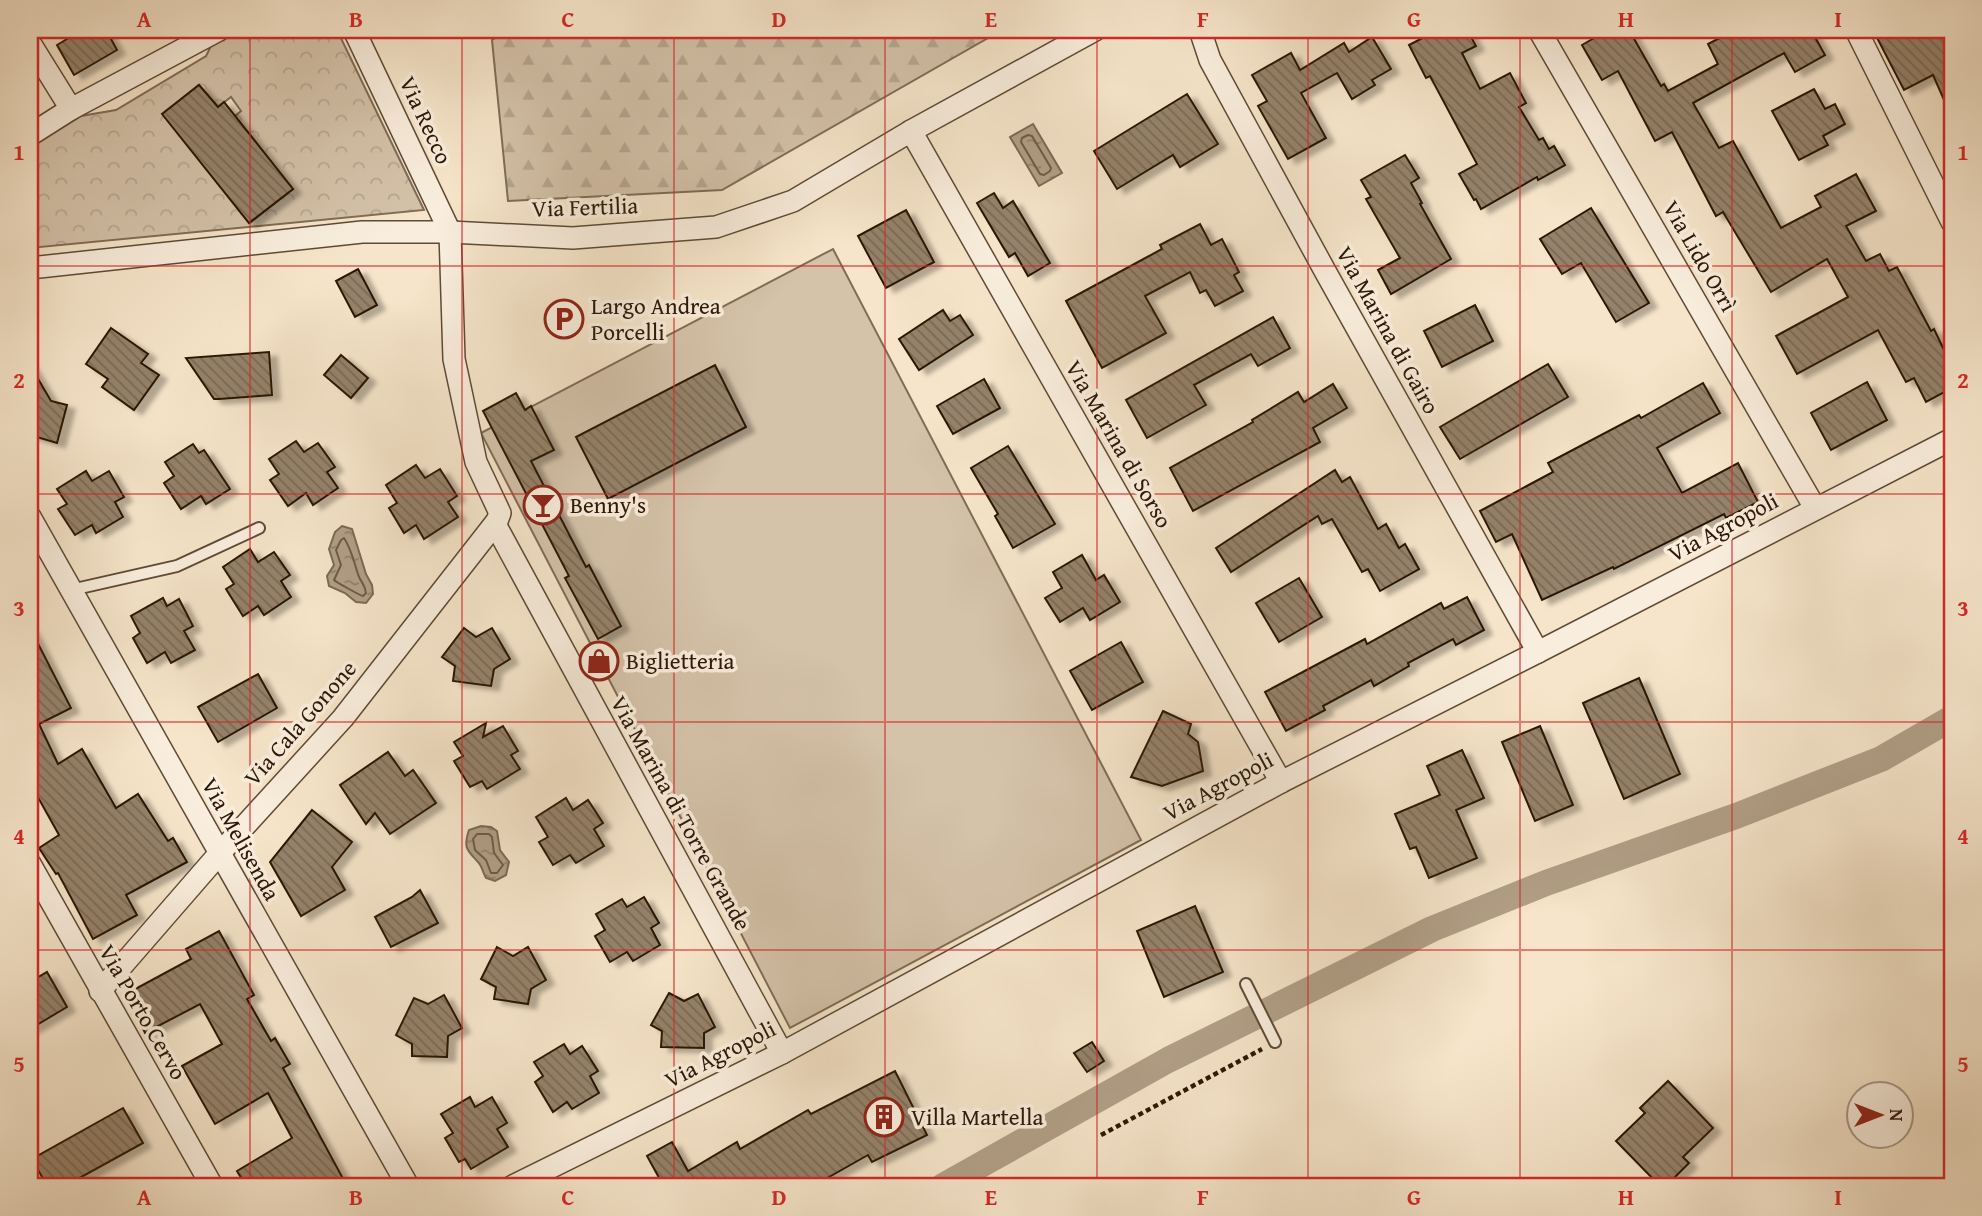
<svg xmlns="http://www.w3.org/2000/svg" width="1982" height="1216" viewBox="0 0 1982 1216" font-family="'Gentium Book Plus',serif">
<defs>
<pattern id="forest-firs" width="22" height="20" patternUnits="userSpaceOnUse" patternTransform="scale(1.75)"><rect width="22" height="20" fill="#d4c2a9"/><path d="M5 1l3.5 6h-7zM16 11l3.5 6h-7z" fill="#b6a690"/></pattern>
<pattern id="park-crowns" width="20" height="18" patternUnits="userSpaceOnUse" patternTransform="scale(1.75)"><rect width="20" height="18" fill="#d4c2a9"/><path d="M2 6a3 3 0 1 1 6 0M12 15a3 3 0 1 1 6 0" fill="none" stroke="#b6a690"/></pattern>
<pattern id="water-ripples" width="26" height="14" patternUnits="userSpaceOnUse" patternTransform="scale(1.75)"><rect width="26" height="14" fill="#b19f87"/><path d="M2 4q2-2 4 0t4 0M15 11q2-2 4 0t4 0" fill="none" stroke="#90816c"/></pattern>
<pattern id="building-back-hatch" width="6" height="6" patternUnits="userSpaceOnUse" patternTransform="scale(1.75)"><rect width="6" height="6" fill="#95826b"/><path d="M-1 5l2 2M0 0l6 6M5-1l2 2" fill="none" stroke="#7a6956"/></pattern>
<filter id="shadow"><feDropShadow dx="8" dy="4.5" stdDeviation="2" flood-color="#0004"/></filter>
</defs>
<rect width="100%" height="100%" fill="#f6e5ca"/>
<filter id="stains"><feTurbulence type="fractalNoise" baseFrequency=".00286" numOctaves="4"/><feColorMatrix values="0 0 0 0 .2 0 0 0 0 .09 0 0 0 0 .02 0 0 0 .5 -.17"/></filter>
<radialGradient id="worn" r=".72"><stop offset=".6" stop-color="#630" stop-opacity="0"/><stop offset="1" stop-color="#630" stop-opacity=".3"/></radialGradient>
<path fill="url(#forest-firs)" stroke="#806c57" stroke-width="2" d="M508,30H1002L722,190L508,201L492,40Z"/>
<path fill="url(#park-crowns)" stroke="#806c57" stroke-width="2" fill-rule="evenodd" d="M236,30H337L424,210L30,248V147L81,116L116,110L206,56L214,40ZM199,85L218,107L231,97L241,111L235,116L293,189L250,223L163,114Z"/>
<path fill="#d4c2a9" stroke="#806c57" stroke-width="2" d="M833,249L1141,840L790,1028L481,433Z"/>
<g fill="url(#water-ripples)" stroke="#7c6953" stroke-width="2">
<path d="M1033,124L1062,173L1039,186L1010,137Z"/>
<path d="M342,526L352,529L366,574L372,585L373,594L366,603L356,602L345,593L329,586L327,576L334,565L329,549L335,532Z"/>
<path d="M481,826L491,827L497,831L500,850L509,862L506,875L495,881L486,878C483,873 482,866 478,862C467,850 463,848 469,830Z"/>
</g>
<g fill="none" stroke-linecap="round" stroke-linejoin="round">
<g stroke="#6e5b46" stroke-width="2">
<path d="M1028,135L1032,136L1051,168L1050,171L1044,175L1040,174L1021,142L1022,138Z"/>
<path d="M344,538C352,550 354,563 359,577C362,583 365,585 366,593L363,596C361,596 336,582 334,580L341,565L336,550L341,540Z"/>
<path d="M477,834H489L492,837L494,853L503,865L497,873H491L486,860L475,850L473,839Z"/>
</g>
<path stroke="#b19f87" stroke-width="26" d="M943,1186L1168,1060L1432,929L1546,883L1736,816L1881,759L1952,718"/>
</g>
<g fill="url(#building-back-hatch)" stroke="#2c1705" stroke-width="2" filter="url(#shadow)">
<path d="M82,30H106L117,50L74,75L57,45Z"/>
<path d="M1438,30H1467L1476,46L1462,53L1480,89L1510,73L1526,103L1519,107L1539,140L1543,138L1549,149L1554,146L1565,165L1538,180L1537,177L1481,209L1476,199L1474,200L1459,174L1477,164L1430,76L1426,78L1409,45Z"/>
<path d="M1608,30H1629L1661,86L1664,84L1668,91L1718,64L1708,44L1735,30H1811L1825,55L1795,72L1784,53L1693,103L1719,148L1733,141L1781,228L1821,207L1815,196L1856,174L1876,211L1846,226L1866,261L1880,254L1889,271L1897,267L1931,331L1934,329L1945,352L1952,348V388L1926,402L1914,378L1906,382L1878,330L1797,374L1776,336L1848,297L1827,259L1771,292L1723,212L1716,216L1672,132L1655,141L1618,71L1602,80L1582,45Z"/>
<path d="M1873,30H1952V118L1933,75L1904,90Z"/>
<path d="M1372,37L1391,69L1372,80L1375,85L1352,99L1337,73L1301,93L1326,138L1288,159L1258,106L1267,101L1252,75L1291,53L1300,70L1344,43L1349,52Z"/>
<path d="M199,85L218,107L224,102L293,189L249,223L162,114Z"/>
<path d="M1814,89L1825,109L1835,104L1845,124L1823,136L1828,145L1799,160L1772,111Z"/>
<path d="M1187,94L1218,144L1180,167L1173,155L1117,189L1094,151Z"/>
<path d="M1405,155L1419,178L1411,183L1422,203L1420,204L1451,259L1391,294L1378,270L1400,258L1366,199L1371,197L1361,180Z"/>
<path d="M994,193L1003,208L1013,201L1050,263L1028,276L1015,253L1009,257L977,203Z"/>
<path d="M1591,208L1649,303L1616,322L1581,263L1562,274L1540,239Z"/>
<path d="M906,210L934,262L886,288L858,236Z"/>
<path d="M1200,224L1211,245L1222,239L1239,272L1234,275L1243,291L1215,306L1206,290L1200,293L1190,272L1145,296L1166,333L1102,368L1066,301L1162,249L1160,245Z"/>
<path d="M358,269L377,305L355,317L336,281Z"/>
<path d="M1475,305L1493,341L1442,367L1424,331Z"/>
<path d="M943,310L950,321L960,315L973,335L919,370L899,339Z"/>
<path d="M1273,317L1290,348L1258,366L1251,354L1194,385L1206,405L1147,438L1126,400Z"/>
<path d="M111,328L148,354L141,363L159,375L134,410L102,387L108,379L86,364Z"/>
<path d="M269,352L272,395L219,399H214L186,358Z"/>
<path d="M341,355L368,378L351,398L324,375Z"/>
<path d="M1548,364L1568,397L1460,459L1440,427Z"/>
<path d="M30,365L51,401L67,405L57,443L30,435Z"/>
<path d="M715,365L746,427L608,499L576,437Z"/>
<path d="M984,379L1000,408L953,434L937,406Z"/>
<path d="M1867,382L1887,420L1831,450L1811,413Z"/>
<path d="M1703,383L1720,413L1657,448L1682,493L1738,463L1758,502L1726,518L1724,514L1614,569L1613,567L1542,600L1512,534L1496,542L1480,511L1553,472L1548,463L1639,415L1641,418Z"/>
<path d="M1333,384L1347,408L1313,428L1320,442L1193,511L1170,468L1253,422L1252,420L1298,392L1304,402Z"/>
<path d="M516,393L525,410L531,406L554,450L531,461L586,567L589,565L621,626L598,639L565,578L569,576L483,411Z"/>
<path d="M296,441L304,452L318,443L335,467L327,472L338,488L313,505L306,493L288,506L270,480L279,474L269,459Z"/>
<path d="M193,444L199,453L204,450L230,489L206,504L201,496L181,509L164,483L174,476L165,462Z"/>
<path d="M1008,446L1055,524L1013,548L995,516L998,514L971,468Z"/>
<path d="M416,465L425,478L440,469L457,496L448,502L458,517L424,539L416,525L404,533L389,508L397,503L386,485Z"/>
<path d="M1335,470L1342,482L1350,477L1378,529L1386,524L1399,548L1405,544L1419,569L1380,591L1368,569L1362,572L1332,519L1322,524L1318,516L1231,572L1216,548Z"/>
<path d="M86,471L92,481L109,471L124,497L115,502L123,517L96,533L92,525L75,535L58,509L67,504L57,489Z"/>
<path d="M250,549L258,562L274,552L290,575L281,581L291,597L264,615L258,606L243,616L226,589L234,584L223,567Z"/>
<path d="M1082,555L1096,580L1104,575L1120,602L1090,620L1083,608L1060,622L1045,598L1062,588L1053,572Z"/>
<path d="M1299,578L1322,617L1279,642L1256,603Z"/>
<path d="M1467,597L1484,630L1456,645L1453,639L1408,663L1409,666L1374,686L1371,680L1323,706L1325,710L1286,731L1265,692L1365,639L1367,644L1441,603L1444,609Z"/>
<path d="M163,598L167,606L179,599L193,626L184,631L195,650L171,663L165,652L147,663L133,638L140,633L131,616Z"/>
<path d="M30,628L71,708L39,724L58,764L82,749L116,808L138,794L168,841L173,838L187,862L126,895L137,915L93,939L58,873L56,874L39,848L59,835L30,783Z"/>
<path d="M464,628L476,637L492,628L510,659L494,669L491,686L453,681L455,666L442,657Z"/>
<path d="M1121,642L1143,682L1092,710L1070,671Z"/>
<path d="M258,674L277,708L218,742L198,707Z"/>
<path d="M1639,678L1680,774L1624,799L1583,703Z"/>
<path d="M1163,711L1191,724L1188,734L1198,742L1203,771L1162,786L1131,777Z"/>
<path d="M486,723L483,737L503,726L518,751L511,755L520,769L487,789L482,781L470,787L454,761L463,756L454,742Z"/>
<path d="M1540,726L1573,805L1535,821L1502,742Z"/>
<path d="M1462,750L1484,798L1456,810L1477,858L1429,878L1416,847L1410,849L1395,814L1440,795L1427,766Z"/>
<path d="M388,752L405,776L413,770L436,803L390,834L375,813L366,824L340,785Z"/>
<path d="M566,798L573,810L588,800L603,823L594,829L604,846L576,863L570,855L553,865L539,842L548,837L536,817Z"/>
<path d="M312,810L352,842L332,867L345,890L301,916L270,862Z"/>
<path d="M420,890L438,923L391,947L375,917L412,897Z"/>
<path d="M644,897L659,923L651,928L660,945L633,961L627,952L610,962L595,936L605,930L596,914L622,899L627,907Z"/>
<path d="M1195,906L1223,972L1164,997L1137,931Z"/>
<path d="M219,931L254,995L247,999L271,1041L275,1038L290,1064L283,1068L347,1186H246L237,1171L292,1138L268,1093L215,1124L182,1066L222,1044L200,1004L145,1033L126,994L191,959L186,949Z"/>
<path d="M497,947L513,956L528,947L546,980L531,989L528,1004L494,999L496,987L481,979Z"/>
<path d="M47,972L67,1007L30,1029V982Z"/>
<path d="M669,993L684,1001L698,994L715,1027L704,1033V1048L661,1047L662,1031L651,1025Z"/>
<path d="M444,995L462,1028L448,1036L447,1057L412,1056V1044L396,1035L414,998L428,1004Z"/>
<path d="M1092,1042L1104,1061L1087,1072L1074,1053Z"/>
<path d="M564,1044L570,1054L582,1046L598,1071L590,1076L599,1093L572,1109L567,1102L553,1112L535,1082L543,1076L534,1062Z"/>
<path d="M895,1071L927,1135L872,1162L868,1155L813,1186H660L663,1185L647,1156L672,1142L688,1171L737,1142L740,1149L808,1110L811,1114Z"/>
<path d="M1668,1081L1713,1128L1683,1157L1689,1163L1666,1186H1660L1616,1141L1645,1113L1640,1108Z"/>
<path d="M470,1097L475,1107L492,1097L507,1123L497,1129L508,1147L471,1169L465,1159L459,1162L445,1138L453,1133L441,1114Z"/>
<path d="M123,1108L143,1143L65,1186H47L32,1159Z"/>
</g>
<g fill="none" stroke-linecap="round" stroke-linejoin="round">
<defs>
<g id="service">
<path d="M71,590L177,566L259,528"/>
<path d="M1246,984L1275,1042"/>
</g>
<g id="minor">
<path d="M1200,30L1210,60L1325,271L1538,652"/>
<path d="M1539,30L1815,508"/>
<path d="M1856,30L1952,222"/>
<path d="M30,43L71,109"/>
<path d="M911,131L1281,782"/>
<path d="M30,135L71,109L219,30"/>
<path d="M30,268L362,232H450L573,238L716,227L793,201L911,131L1095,30"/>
<path d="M30,517L408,1186"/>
<path d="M495,524L782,1053"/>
<path d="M30,864L212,1186"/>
<path d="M100,991L219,854L343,718L497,521L500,513L476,462L454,359L450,232L354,30"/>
<path d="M513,1186L782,1053L1281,782L1538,652L1952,439"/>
</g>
</defs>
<use href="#service" stroke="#5e4a36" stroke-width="14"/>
<use href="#minor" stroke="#5e4a36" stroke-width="24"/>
<path stroke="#2c1705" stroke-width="4.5" stroke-dasharray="5 3.5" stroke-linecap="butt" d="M1101,1135L1262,1049"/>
<use href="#service" stroke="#f9eedd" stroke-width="10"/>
<use href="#minor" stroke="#f9eedd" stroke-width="21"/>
</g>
<path fill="none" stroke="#d62828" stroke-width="2" stroke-opacity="0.55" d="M250,30V1186M462,30V1186M674,30V1186M885,30V1186M1097,30V1186M1308,30V1186M1520,30V1186M1732,30V1186M30,266H1952M30,494H1952M30,722H1952M30,950H1952"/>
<defs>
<symbol id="parking-ring" viewBox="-11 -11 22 22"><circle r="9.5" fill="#f9eedd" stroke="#8f2418" stroke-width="1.5"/><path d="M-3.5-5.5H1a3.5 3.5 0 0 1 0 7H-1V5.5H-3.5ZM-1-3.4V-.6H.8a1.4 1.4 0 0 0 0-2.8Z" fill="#8f2418"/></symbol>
<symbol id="bar-ring" viewBox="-11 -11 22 22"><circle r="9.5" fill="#f9eedd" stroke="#8f2418" stroke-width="1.5"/><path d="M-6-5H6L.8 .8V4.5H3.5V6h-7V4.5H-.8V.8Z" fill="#8f2418"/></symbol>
<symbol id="shop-ring" viewBox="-11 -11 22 22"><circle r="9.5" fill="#f9eedd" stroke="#8f2418" stroke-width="1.5"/><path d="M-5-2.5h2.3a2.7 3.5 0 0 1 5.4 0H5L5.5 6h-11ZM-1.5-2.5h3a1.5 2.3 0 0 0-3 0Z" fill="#8f2418"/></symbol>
<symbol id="building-ring" viewBox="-11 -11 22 22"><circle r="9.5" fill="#f9eedd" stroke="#8f2418" stroke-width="1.5"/><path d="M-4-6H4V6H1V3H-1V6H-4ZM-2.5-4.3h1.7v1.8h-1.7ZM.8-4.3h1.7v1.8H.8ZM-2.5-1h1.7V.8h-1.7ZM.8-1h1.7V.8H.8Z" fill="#8f2418"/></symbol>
</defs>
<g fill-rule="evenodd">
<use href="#parking-ring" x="542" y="297" width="44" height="44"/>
<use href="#bar-ring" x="521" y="483" width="44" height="44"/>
<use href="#shop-ring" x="577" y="639" width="44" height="44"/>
<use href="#building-ring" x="862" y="1095" width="44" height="44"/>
</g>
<g text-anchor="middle" stroke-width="7" stroke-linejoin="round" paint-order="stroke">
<g font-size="23" fill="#2c1705" stroke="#f9eedd">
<text transform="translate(426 120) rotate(65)" y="8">Via Recco</text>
<text transform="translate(585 207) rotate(-2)" y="8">Via Fertilia</text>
<text transform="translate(1700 256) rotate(60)" y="8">Via Lido Orrì</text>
<text transform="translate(1388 330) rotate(61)" y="8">Via Marina di Gairo</text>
<text transform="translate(1119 444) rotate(60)" y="8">Via Marina di Sorso</text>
<text transform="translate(1723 527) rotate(-28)" y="8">Via Agropoli</text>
<text transform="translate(300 723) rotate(-49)" y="8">Via Cala Gonone</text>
<text transform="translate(1218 786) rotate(-28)" y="8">Via Agropoli</text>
<text transform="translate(681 813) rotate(61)" y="8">Via Marina di Torre Grande</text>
<text transform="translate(241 839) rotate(61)" y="8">Via Melisenda</text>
<text transform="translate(143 1012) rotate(60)" y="8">Via Porto Cervo</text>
<text transform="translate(720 1054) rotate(-27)" y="8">Via Agropoli</text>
</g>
<g font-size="23" fill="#2c1705" stroke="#f9eedd" text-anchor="start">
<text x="591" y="314">Largo Andrea<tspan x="591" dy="26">Porcelli</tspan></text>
<text x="570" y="513">Benny's</text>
<text x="626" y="669">Biglietteria</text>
<text x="911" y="1125">Villa Martella</text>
</g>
</g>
<rect width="1982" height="1216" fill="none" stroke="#f6e5ca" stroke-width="77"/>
<g transform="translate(1880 1115) rotate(90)"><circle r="33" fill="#f9eedd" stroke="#a79887" stroke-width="2"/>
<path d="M0-5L12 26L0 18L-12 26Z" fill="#8f2418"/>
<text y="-10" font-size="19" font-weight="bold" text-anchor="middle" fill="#2c1705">N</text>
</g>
<rect x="38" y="38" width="1906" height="1140" fill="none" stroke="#d62828" stroke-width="2.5"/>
<g font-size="23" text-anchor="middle" font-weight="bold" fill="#d62828">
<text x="144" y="27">A</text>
<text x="356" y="27">B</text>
<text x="568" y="27">C</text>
<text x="779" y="27">D</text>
<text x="991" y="27">E</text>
<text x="1203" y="27">F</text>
<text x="1414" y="27">G</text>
<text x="1626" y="27">H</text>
<text x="1838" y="27">I</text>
<text x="19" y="160">1</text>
<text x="1963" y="160">1</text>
<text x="19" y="388">2</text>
<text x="1963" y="388">2</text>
<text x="19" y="616">3</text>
<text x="1963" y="616">3</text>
<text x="19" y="844">4</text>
<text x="1963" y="844">4</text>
<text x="19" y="1072">5</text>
<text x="1963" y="1072">5</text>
<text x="144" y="1205">A</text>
<text x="356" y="1205">B</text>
<text x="568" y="1205">C</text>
<text x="779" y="1205">D</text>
<text x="991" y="1205">E</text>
<text x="1203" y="1205">F</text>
<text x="1414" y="1205">G</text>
<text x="1626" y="1205">H</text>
<text x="1838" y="1205">I</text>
</g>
<rect width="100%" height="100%" filter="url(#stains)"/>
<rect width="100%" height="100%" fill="url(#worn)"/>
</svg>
